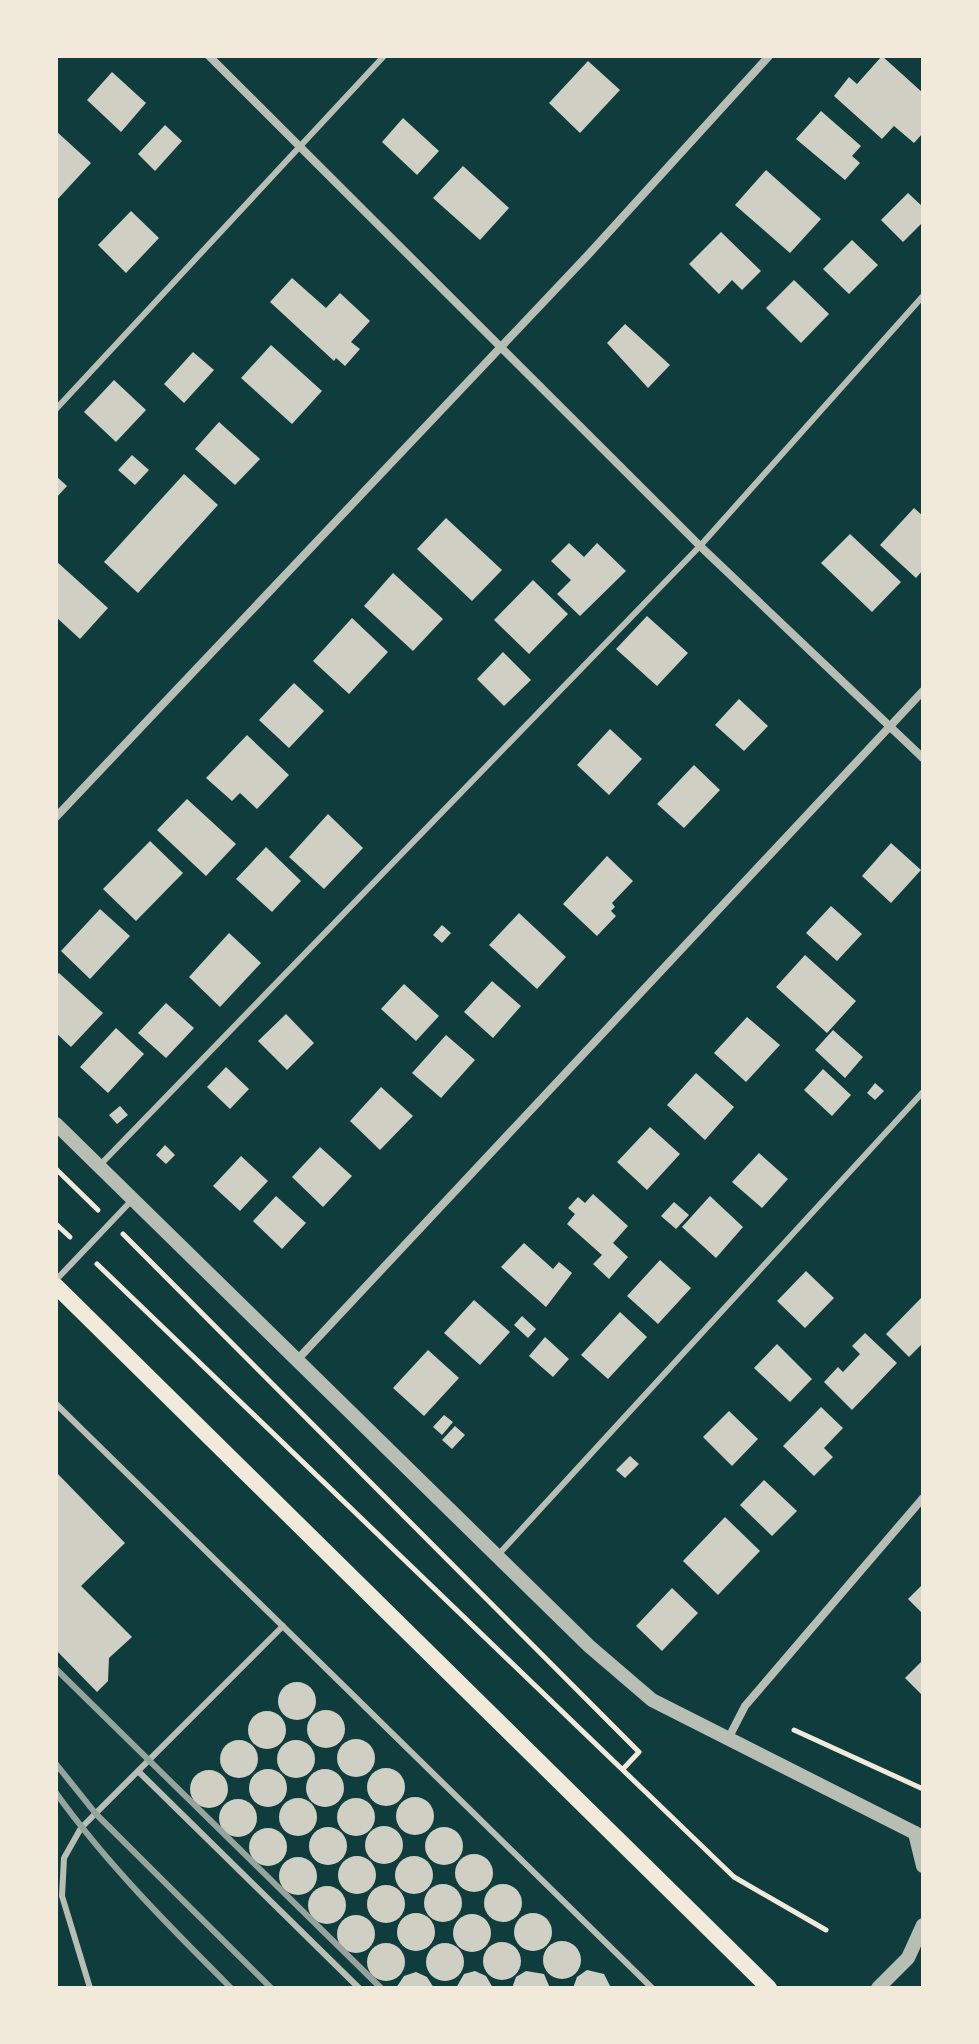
<svg xmlns="http://www.w3.org/2000/svg" width="979" height="2044" viewBox="0 0 979 2044" font-family="'DejaVu Sans',sans-serif">
<rect width="100%" height="100%" fill="#0f3d3e"/>
<g fill="#cfcfc3">
<path d="M882,56L923,93V133L914,143L894,126L882,139L834,96L849,77L857,84Z"/>
<path d="M588,61L620,90L580,133L549,103Z"/>
<path d="M112,72L146,103L121,132L87,100Z"/>
<path d="M821,111L861,146L852,156L860,163L845,180L796,139Z"/>
<path d="M403,118L439,151L417,175L382,142Z"/>
<path d="M165,125L182,141L155,171L138,154Z"/>
<path d="M56,131L91,163L56,201Z"/>
<path d="M463,166L509,208L480,240L433,198Z"/>
<path d="M766,170L821,219L790,253L735,205Z"/>
<path d="M908,193L923,207V222L903,242L881,220Z"/>
<path d="M131,211L159,238L126,273L98,245Z"/>
<path d="M721,232L761,271L742,290L732,280L719,294L689,264Z"/>
<path d="M852,240L878,265L849,294L823,269Z"/>
<path d="M292,278L326,308L340,293L370,321L351,342L360,349L345,366L336,358L334,361L270,302Z"/>
<path d="M794,280L829,314L801,343L766,308Z"/>
<path d="M625,324L670,365L648,388L607,343Z"/>
<path d="M271,345L322,391L292,424L241,378Z"/>
<path d="M193,352L214,370L184,403L164,384Z"/>
<path d="M114,380L146,410L116,442L84,412Z"/>
<path d="M219,422L260,459L235,485L195,449Z"/>
<path d="M132,455L149,470L135,485L118,470Z"/>
<path d="M184,474L218,505L138,593L104,562Z"/>
<path d="M56,476L67,486L56,498Z"/>
<path d="M914,508L923,516V570L916,578L880,545Z"/>
<path d="M446,518L502,570L472,601L417,549Z"/>
<path d="M850,534L901,582L872,612L821,563Z"/>
<path d="M569,543L584,557L597,543L626,571L580,616L557,594L571,580L551,561Z"/>
<path d="M56,561L108,608L80,639L56,617Z"/>
<path d="M393,573L443,619L413,651L364,606Z"/>
<path d="M533,580L568,614L529,654L494,620Z"/>
<path d="M647,616L688,653L657,686L616,649Z"/>
<path d="M352,618L388,652L349,694L313,661Z"/>
<path d="M503,652L531,680L504,706L477,679Z"/>
<path d="M294,683L324,711L289,748L259,720Z"/>
<path d="M739,699L768,726L744,751L715,725Z"/>
<path d="M610,729L642,759L609,795L577,765Z"/>
<path d="M247,735L289,775L257,809L240,793L232,801L206,778Z"/>
<path d="M694,765L720,790L684,828L657,804Z"/>
<path d="M187,799L236,844L206,876L157,830Z"/>
<path d="M328,814L363,848L324,889L289,857Z"/>
<path d="M150,841L183,873L136,921L103,889Z"/>
<path d="M891,843L921,870L891,903L862,876Z"/>
<path d="M266,847L301,881L272,912L236,879Z"/>
<path d="M607,856L633,881L612,903L615,907L611,911L616,916L597,936L563,904Z"/>
<path d="M831,906L862,934L837,961L806,933Z"/>
<path d="M100,909L130,936L90,979L61,951Z"/>
<path d="M519,913L566,957L537,989L489,945Z"/>
<path d="M442,925L451,933L442,943L433,935Z"/>
<path d="M229,933L261,963L220,1007L189,977Z"/>
<path d="M805,955L856,1001L827,1033L776,987Z"/>
<path d="M59,973L103,1013L71,1047L56,1033V976Z"/>
<path d="M492,981L521,1006L493,1038L464,1012Z"/>
<path d="M404,984L439,1016L416,1041L381,1009Z"/>
<path d="M166,1003L194,1028L166,1058L138,1033Z"/>
<path d="M286,1014L314,1043L287,1070L258,1041Z"/>
<path d="M747,1017L780,1045L746,1082L714,1053Z"/>
<path d="M116,1028L144,1054L108,1093L80,1067Z"/>
<path d="M833,1030L863,1057L845,1078L815,1050Z"/>
<path d="M446,1035L475,1060L441,1098L412,1073Z"/>
<path d="M226,1067L249,1089L230,1109L207,1087Z"/>
<path d="M823,1069L851,1095L832,1116L804,1090Z"/>
<path d="M696,1073L734,1107L705,1140L667,1105Z"/>
<path d="M875,1083L884,1091L875,1100L867,1093Z"/>
<path d="M381,1087L413,1116L380,1150L350,1121Z"/>
<path d="M120,1106L128,1115L117,1124L109,1115Z"/>
<path d="M650,1127L680,1154L647,1190L617,1162Z"/>
<path d="M165,1145L175,1155L166,1164L156,1155Z"/>
<path d="M320,1147L352,1176L323,1207L292,1177Z"/>
<path d="M759,1153L788,1179L762,1208L732,1182Z"/>
<path d="M241,1156L268,1181L240,1211L213,1186Z"/>
<path d="M593,1194L628,1226L613,1243L628,1257L609,1279L593,1264L602,1255L567,1224L575,1214L568,1208L578,1197L585,1203Z"/>
<path d="M276,1196L306,1223L282,1249L253,1221Z"/>
<path d="M710,1196L743,1227L716,1258L682,1227Z"/>
<path d="M674,1202L689,1215L676,1229L661,1216Z"/>
<path d="M524,1243L553,1269L559,1262L572,1273L546,1307L501,1267Z"/>
<path d="M660,1260L691,1288L658,1324L627,1296Z"/>
<path d="M806,1271L834,1298L805,1328L777,1301Z"/>
<path d="M923,1296V1343L909,1357L886,1334Z"/>
<path d="M474,1300L510,1332L480,1365L444,1333Z"/>
<path d="M620,1312L647,1337L608,1379L581,1355Z"/>
<path d="M522,1316L536,1329L528,1338L514,1325Z"/>
<path d="M865,1333L897,1363L852,1410L824,1382L838,1367L843,1372L860,1354L852,1346Z"/>
<path d="M545,1337L569,1359L553,1377L529,1356Z"/>
<path d="M777,1344L812,1379L790,1402L754,1368Z"/>
<path d="M428,1350L459,1378L424,1416L393,1388Z"/>
<path d="M821,1407L843,1428L824,1448L833,1457L814,1476L783,1446Z"/>
<path d="M729,1411L758,1439L732,1466L703,1437Z"/>
<path d="M444,1415L453,1422L442,1435L433,1427Z"/>
<path d="M455,1426L465,1435L452,1449L442,1440Z"/>
<path d="M630,1456L639,1464L625,1478L616,1470Z"/>
<path d="M56,1472L125,1543L81,1586L132,1637L109,1658L108,1681L97,1692L56,1650Z"/>
<path d="M764,1480L797,1511L772,1536L740,1505Z"/>
<path d="M725,1517L760,1551L718,1595L683,1561Z"/>
<path d="M923,1584V1614L908,1599Z"/>
<path d="M672,1588L698,1613L662,1651L636,1626Z"/>
<path d="M923,1660V1696L905,1678Z"/>
<circle cx="297" cy="1701" r="19"/>
<circle cx="326" cy="1729" r="19"/>
<circle cx="267" cy="1730" r="19"/>
<circle cx="356" cy="1758" r="19"/>
<circle cx="296" cy="1759" r="19"/>
<circle cx="239" cy="1759" r="19"/>
<circle cx="386" cy="1787" r="19"/>
<circle cx="268" cy="1788" r="19"/>
<circle cx="325" cy="1788" r="19"/>
<circle cx="209" cy="1789" r="19"/>
<circle cx="415" cy="1816" r="19"/>
<circle cx="356" cy="1817" r="19"/>
<circle cx="298" cy="1817" r="19"/>
<circle cx="238" cy="1818" r="19"/>
<circle cx="384" cy="1845" r="19"/>
<circle cx="328" cy="1846" r="19"/>
<circle cx="444" cy="1846" r="19"/>
<circle cx="268" cy="1847" r="19"/>
<circle cx="474" cy="1873" r="19"/>
<circle cx="357" cy="1875" r="19"/>
<circle cx="414" cy="1875" r="19"/>
<circle cx="298" cy="1876" r="19"/>
<circle cx="443" cy="1903" r="19"/>
<circle cx="503" cy="1903" r="19"/>
<circle cx="386" cy="1904" r="19"/>
<circle cx="327" cy="1905" r="19"/>
<circle cx="416" cy="1932" r="19"/>
<circle cx="533" cy="1932" r="19"/>
<circle cx="472" cy="1933" r="19"/>
<circle cx="356" cy="1934" r="19"/>
<circle cx="562" cy="1960" r="19"/>
<circle cx="502" cy="1961" r="19"/>
<circle cx="445" cy="1962" r="19"/>
<circle cx="386" cy="1962" r="19"/>
<path d="M587,1970L604,1974L611,1988H573L577,1977Z"/>
<path d="M475,1971L486,1976L493,1988H456L464,1974Z"/>
<path d="M526,1971L544,1974L550,1988H512L516,1977Z"/>
<path d="M416,1972L427,1977L434,1988H396L404,1976Z"/>
</g>
<g fill="none" stroke-linecap="round" stroke-linejoin="round">
<g stroke="#f1e9da" stroke-width="5">
<path d="M56,1169L98,1210"/>
<path d="M56,1224L70,1237"/>
<path d="M123,1234L639,1752L623,1769"/>
<path d="M97,1264L734,1877L826,1930"/>
<path d="M794,1730L923,1789"/>
</g>
<g stroke="#b8beb3" stroke-width="6">
<path d="M56,409L384,56"/>
<path d="M100,1165L700,546L923,296"/>
<path d="M56,1280L132,1200"/>
<path d="M56,1404L652,1988"/>
<path d="M498,1555L923,1092"/>
<path d="M139,1772L359,1988"/>
<path d="M90,1988L62,1896L64,1858L81,1828L283,1626"/>
</g>
<g stroke="#b8beb3" stroke-width="8">
<path d="M209,56L700,546L923,758"/>
<path d="M56,817L587,256L769,56"/>
<path d="M297,1360L923,691"/>
<path d="M728,1739L745,1706L923,1498"/>
</g>
<g stroke="#b8beb3" stroke-width="14">
<path d="M56,1124L589,1646L652,1700L923,1837"/>
<path d="M915,1833L923,1866"/>
<path d="M878,1988L908,1958L923,1925"/>
</g>
<path stroke="#f1e9da" stroke-width="16" d="M56,1286L769,1988"/>
<g stroke="#97a49c" stroke-width="6">
<path d="M56,1669L381,1988"/>
<path d="M56,1764L96,1814L271,1988"/>
<path d="M56,1793C107,1864 169,1926 231,1988"/>
</g>
</g>
<rect width="979" height="2044" fill="none" stroke="#f1e9da" stroke-width="116"/>
</svg>
